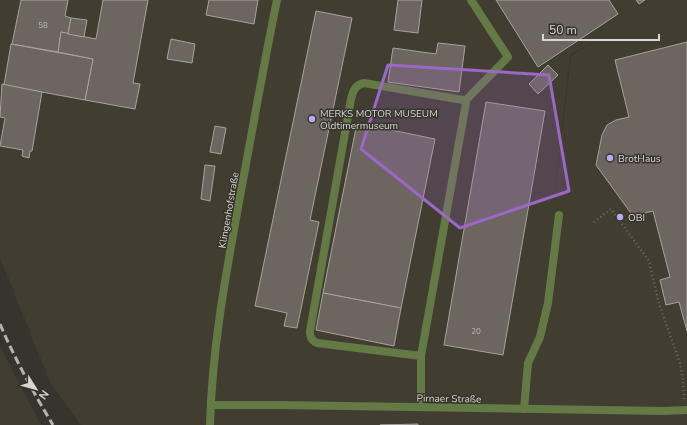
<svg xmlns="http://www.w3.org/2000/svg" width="687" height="425" viewBox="0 0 687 425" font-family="'Nunito Sans',sans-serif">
<rect width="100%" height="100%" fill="#36342d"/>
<g fill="#413e31" fill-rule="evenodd">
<path d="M0,0H687V425H81L50,382L0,257ZM595,41L571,56L551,227L570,55Z"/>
<path d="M0,346L17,379L41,425H0Z"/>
</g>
<g fill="#6c6560" stroke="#a9a29c">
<path d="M21,0H68L65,16L71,18L68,34L61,32L58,52L12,44Z"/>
<path d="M103,0H148L133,83L140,84L135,109L85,100L93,59L58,52L61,32L96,39Z"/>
<path d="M209,0H258L254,24L206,15Z"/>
<path d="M398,0H422L418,33L394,30Z"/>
<path d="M496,0H609L618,14L538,67Z"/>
<path d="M636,0H645L639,4Z"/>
<path d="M316,11L352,18L310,220L319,222L297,328L284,326L287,313L255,306Z"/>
<path d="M71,18L87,20L84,37L68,34Z"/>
<path d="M171,39L195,44L192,63L167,59Z"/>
<path d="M687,42V331L679,302L666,305L660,280L670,277L653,211L633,216L596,165L602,135L607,125L616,120L629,117L615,60Z"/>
<path d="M438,43L465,46L459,92L388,82L393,48L436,54Z"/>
<path d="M11,44L93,59L85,100L4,85Z"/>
<path d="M548,65L558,75L538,94L529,84Z"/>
<path d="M2,84L42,92L32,151H30L29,158L22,156L23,150L0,146L5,118L0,117Z"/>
<path d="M486,102L545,111L503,355L444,345Z"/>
<path d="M357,123L435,139L401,308L323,293Z"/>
<path d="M215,126L226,128L221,154L210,152Z"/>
<path d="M205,165L215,166L210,201L201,199Z"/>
<path d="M323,293L401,308L394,346L316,330Z"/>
<path d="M418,424V425H380Z"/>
</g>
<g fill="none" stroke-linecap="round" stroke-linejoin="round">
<path stroke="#6b6963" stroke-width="2.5" stroke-dasharray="1 3" stroke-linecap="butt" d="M594,222L611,209L649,261L659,304L680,363L683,380L684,400"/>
<g stroke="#647a44" stroke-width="8">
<path d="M465,101L508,57L471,0"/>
<path d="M421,407V356L466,103L463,100L364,83C355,85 353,91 351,99L310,331C310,337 311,340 317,343L421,356"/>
<path d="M524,409L528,363L540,337L548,303L559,215"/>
</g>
<g stroke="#647a44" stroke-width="8">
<path d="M211,405H278L663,411L687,410"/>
<path d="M210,425C212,346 227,268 241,191C253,127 264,63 277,0"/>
</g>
<path stroke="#b3b2ac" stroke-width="3" stroke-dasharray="8 4" stroke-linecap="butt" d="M0,324C15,359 33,392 53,425"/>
</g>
<path fill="#9b68c5" fill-opacity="0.2" stroke="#9b68c5" stroke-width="3" stroke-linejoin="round" d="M388,65L549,75L569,191L460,228L361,149Z"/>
<g fill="#baaaf6" stroke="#36342d" stroke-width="1.5">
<circle cx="312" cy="119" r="4"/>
<circle cx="610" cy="158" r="4"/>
<circle cx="620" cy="217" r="4"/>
</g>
<g text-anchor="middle" stroke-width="3" stroke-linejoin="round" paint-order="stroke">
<g font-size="8" fill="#bcbab5">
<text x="43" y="28">58</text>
<text x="476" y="334">20</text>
</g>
<g font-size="10" fill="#d7d6d1" stroke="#36342d" text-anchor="start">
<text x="320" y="117">MERKS MOTOR MUSEUM<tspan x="320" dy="12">Oldtimermuseum</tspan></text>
<text x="618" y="162">BrotHaus</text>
<text x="628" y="221">OBI</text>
</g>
<g font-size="10" fill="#d7d6d1" stroke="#36342d">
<text transform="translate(228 210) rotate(-80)" y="4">Klingenhofstraße</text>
<text transform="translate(449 398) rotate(1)" y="4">Pirnaer Straße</text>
</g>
</g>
<g transform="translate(36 389) rotate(127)" stroke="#36342d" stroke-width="3" paint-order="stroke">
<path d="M0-3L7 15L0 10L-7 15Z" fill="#d7d6d1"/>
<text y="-6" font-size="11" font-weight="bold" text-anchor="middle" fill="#d7d6d1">N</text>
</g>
<path d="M543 34v6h116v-6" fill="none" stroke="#d7d6d1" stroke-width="2"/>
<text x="549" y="34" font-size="12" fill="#d7d6d1" stroke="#36342d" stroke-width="3" paint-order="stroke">50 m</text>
</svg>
